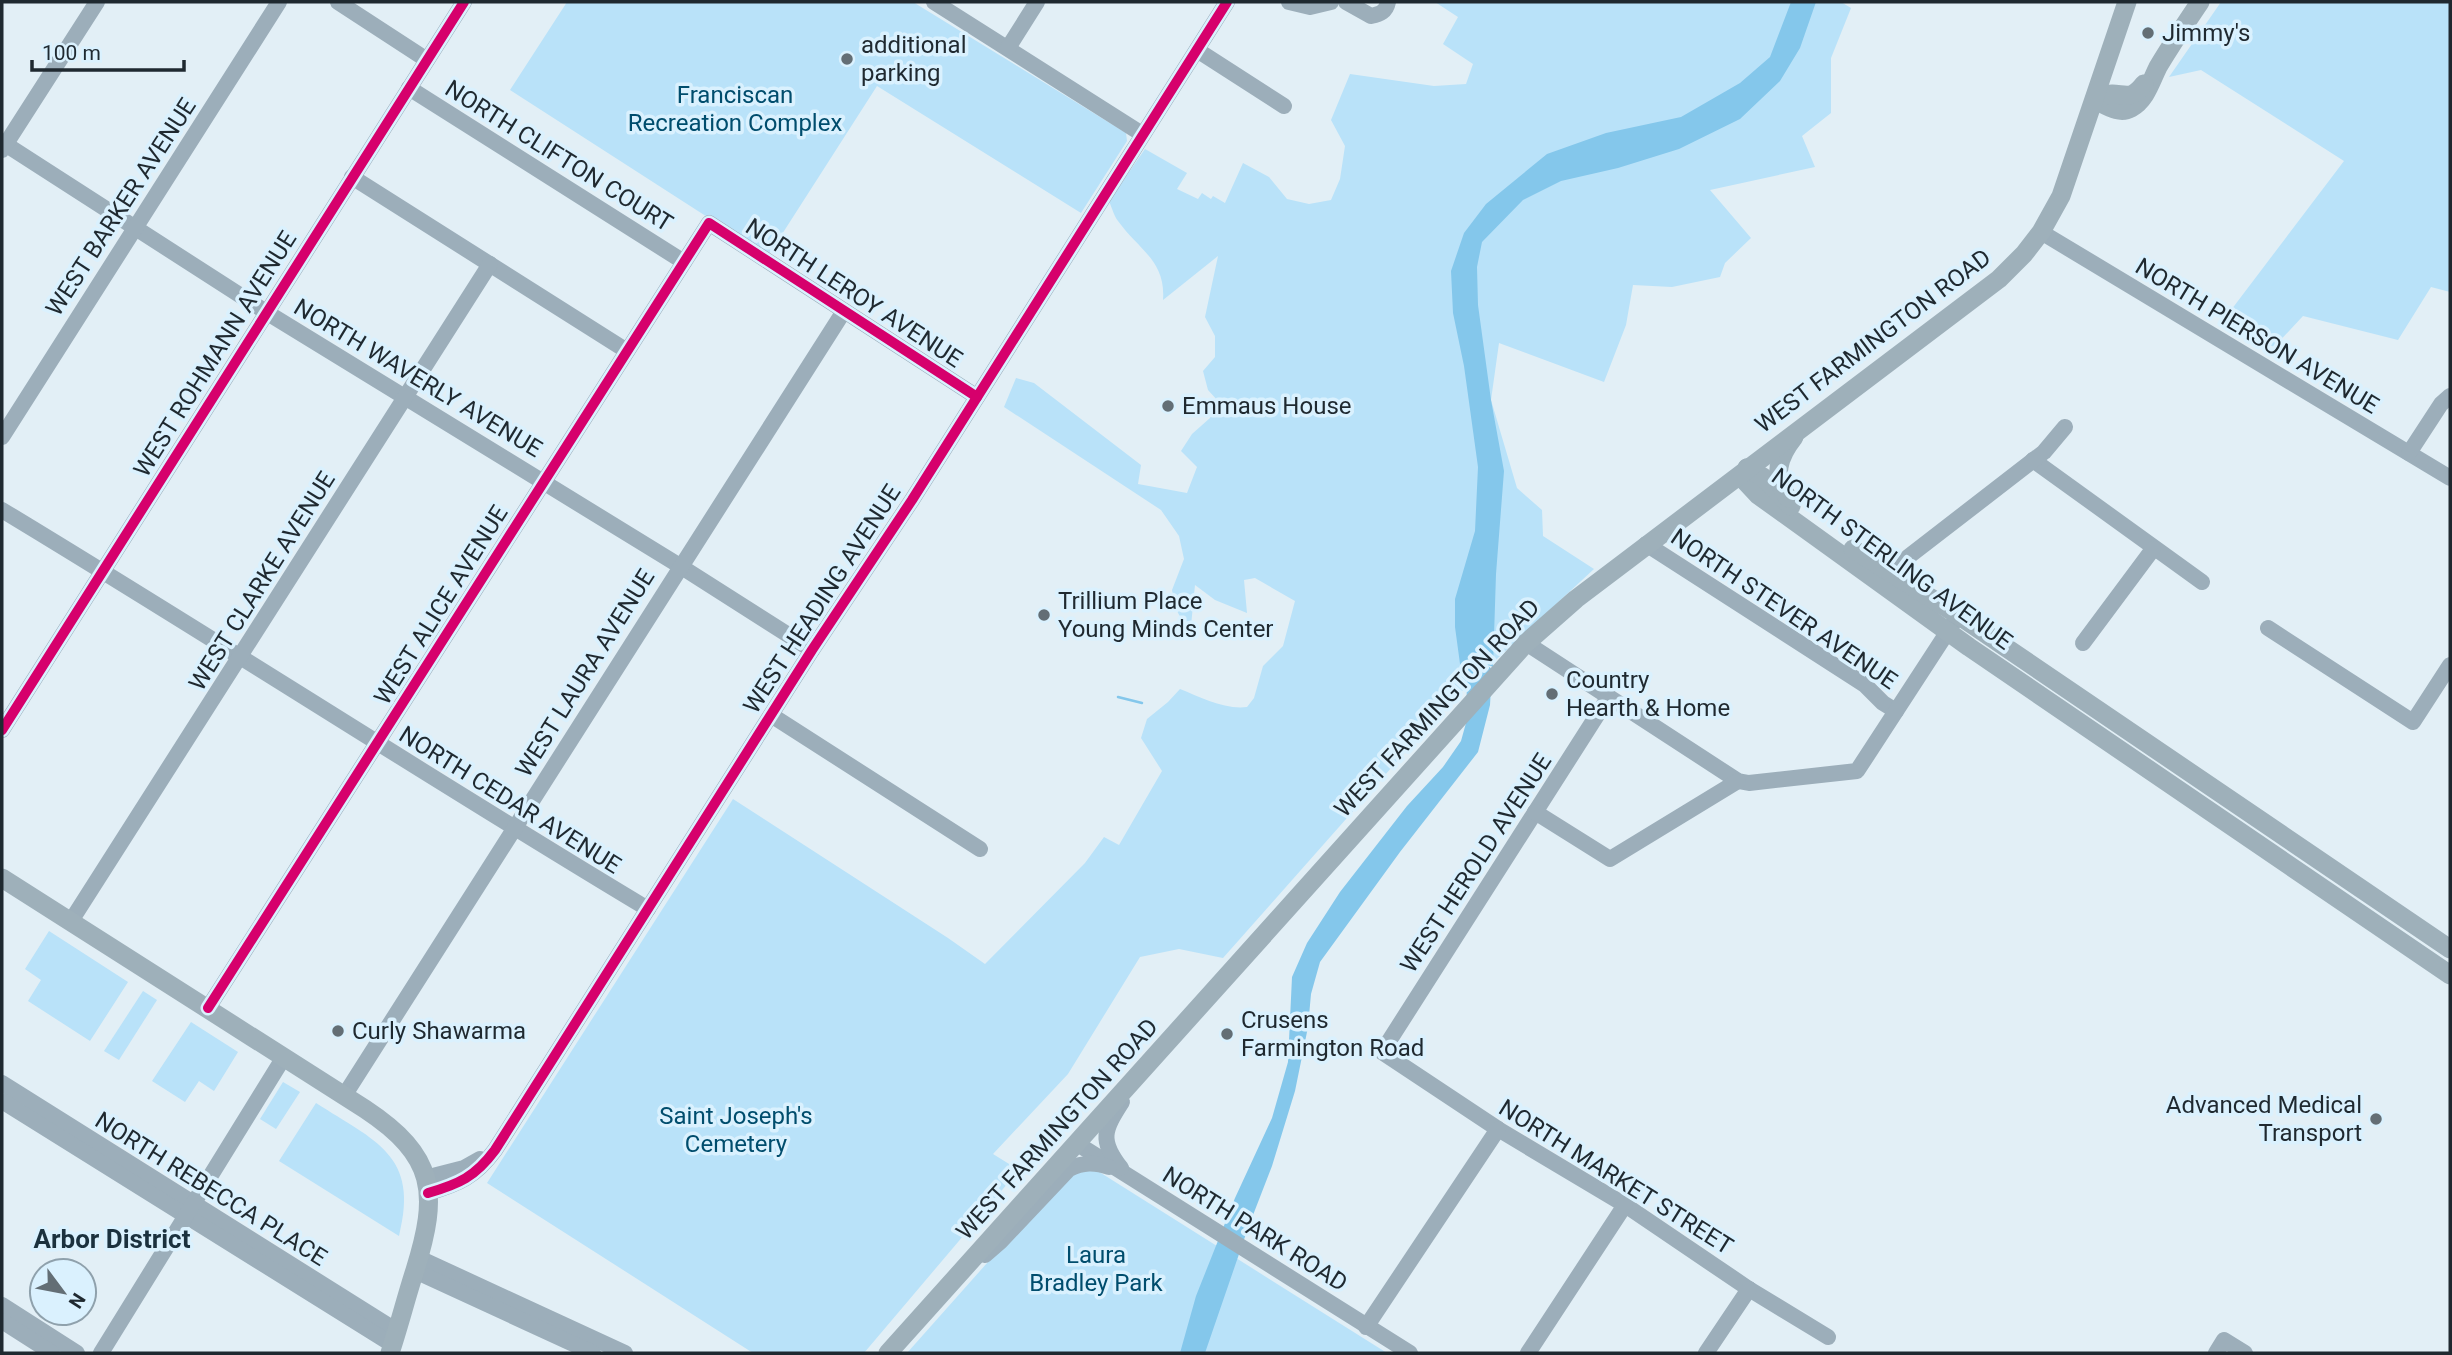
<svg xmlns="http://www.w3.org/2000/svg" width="2452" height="1355" viewBox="0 0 2452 1355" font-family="Roboto,sans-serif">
<rect width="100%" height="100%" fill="#e2eff6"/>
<g fill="#b9e2f9">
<path d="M567,2H913L1126,133L1127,141L1081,213L877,86L768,256L510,90Z"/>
<path d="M1435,2H1841L1851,8L1831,58V113L1802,136L1815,167L1710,190L1751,238L1725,263L1720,277L1672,287L1633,285L1626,325L1604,382L1499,343L1491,400L1517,488L1542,510L1543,536L1594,569L1446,706L1223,958L1179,949L1140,957L1068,1074L993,1154L1019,1170L864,1353H753L487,1183L733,799L948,938L985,964L1085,863L1104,837L1119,845L1162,771L1141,738L1147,719L1168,702L1180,689C1200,697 1225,710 1247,707L1254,698L1263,666L1283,646L1295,601L1255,578L1244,580L1247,613L1215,600L1195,585L1190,636L1175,607L1172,590L1184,559L1179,536L1161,510L1004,407L1016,378L1034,383L1141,465L1138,484L1187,493L1197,467L1181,451L1192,434L1210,418L1218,401L1208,390L1203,371L1215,357V336L1205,317L1218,256L1163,300C1166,261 1139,250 1118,221C1114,216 1112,208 1109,201L1145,149L1187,173L1177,189L1198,199L1202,193L1211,199L1213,196L1225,203L1243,163L1269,177L1287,199L1309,204L1331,200L1340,179L1345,146L1331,120L1350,74L1434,86L1466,84L1473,64L1443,44L1458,17Z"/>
<path d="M2221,2H2450V292L2431,287L2398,340L2303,316L2274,347L2222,322L2344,161L2201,70L2169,77Z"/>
<path d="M49,931L128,982L90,1041L28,1001L41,980L25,969Z"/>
<path d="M143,991L157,1000L119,1060L104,1051Z"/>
<path d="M191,1022L238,1052L214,1091L199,1081L185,1102L152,1081Z"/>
<path d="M283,1082L300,1092L276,1129L260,1119Z"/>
<path d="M316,1103C375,1141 420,1155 399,1236L279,1161Z"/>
<path d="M1093,1168L1387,1353H907L1068,1172Z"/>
</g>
<path fill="#84c7eb" d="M1791,2H1816L1800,48L1780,81L1740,119L1679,149L1618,168L1561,181L1523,200L1482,242L1477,267L1478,305L1491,400L1504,471L1496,574L1493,667L1484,663L1492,669L1490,705L1478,752L1400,852L1320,962L1311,994L1308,1027L1295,1091L1272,1166L1248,1228L1205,1353H1180L1196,1296L1235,1198L1272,1118L1288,1062L1292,977L1307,943L1340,892L1407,806L1443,767L1461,741L1466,723L1467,680L1463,686L1455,627V599L1475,531L1478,467L1464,366L1453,313L1451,271L1464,233L1486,204L1547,154L1606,133L1681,117L1740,83L1770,57Z"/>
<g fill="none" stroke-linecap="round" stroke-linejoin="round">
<path stroke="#84c7eb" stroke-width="2.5" d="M1118,697L1142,703"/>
<g stroke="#9caeba" stroke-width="16">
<path d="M338,2L427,60"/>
<path d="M934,2L1142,134"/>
<path d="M1289,2L1310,7L1331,2"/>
<path d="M1346,2L1371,16C1380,14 1386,12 1388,2"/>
<path d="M1008,48L1037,2"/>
<path d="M1197,50L1284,106"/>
<path d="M409,88L684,262"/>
<path d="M2,142L266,312L680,566L812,650"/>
<path d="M2,150L97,2"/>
<path d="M352,177L627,351"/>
<path d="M2041,232L2450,478"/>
<path d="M2,437L279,2"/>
<path d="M2409,453L2441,404L2450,396"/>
<path d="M2033,460L2202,582"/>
<path d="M2,510C219,641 431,779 648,909"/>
<path d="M1646,544L1865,685L1883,703L1896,711"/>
<path d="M1889,586L1908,557L2044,452L2065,427"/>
<path d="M2268,628L2413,722L2450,665"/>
<path d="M1526,643L1738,781L1749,783L1857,771L1954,622"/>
<path d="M2083,643L2153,549"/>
<path d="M1608,698L1382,1052L1498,1129L1625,1205L1749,1289L1828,1337"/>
<path d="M771,715L980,849"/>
<path d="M2,730L464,2"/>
<path d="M1535,812L1610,859L1738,781"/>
<path d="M71,921L490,264"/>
<path d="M208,1008L709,223L977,397"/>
<path d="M2,1083L397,1331"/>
<path d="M344,1096L844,311"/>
<path d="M2,1101L393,1345"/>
<path d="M1076,1143L1410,1353"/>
<path d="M1121,1168C1099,1140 1104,1130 1122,1102"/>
<path d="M425,1178L464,1168L480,1159"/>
<path d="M428,1193C459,1184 475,1177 495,1150L812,650L912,500L1227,2"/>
<path d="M985,1255L1000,1242L1069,1169C1083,1162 1095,1162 1109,1167"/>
<path d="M419,1258L625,1353"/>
<path d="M415,1271L593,1353"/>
<path d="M2,1305L77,1353"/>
<path d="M2,1321L52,1353"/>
<path d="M1366,1327L1498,1129"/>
<path d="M101,1353L284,1057"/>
<path d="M1528,1353L1625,1205"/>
<path d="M1706,1353L1749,1289"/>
<path d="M2216,1353L2224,1340L2245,1353"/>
</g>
<g stroke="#9eb0ba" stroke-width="19">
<path d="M2095,100C2106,105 2119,115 2131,108C2146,100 2151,81 2158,67C2171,45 2186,23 2200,2"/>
<path d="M2095,100C2100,98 2107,94 2112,94C2129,95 2132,99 2144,84"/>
<path d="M1747,468L1744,480L1758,495L1969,647L2450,975"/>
<path d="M1747,468L1763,477L1791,506"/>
<path d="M1788,498C1772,477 1778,457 1794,437"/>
<path d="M1853,549L1958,615L2450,949"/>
<path d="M2,878L365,1109C436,1156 439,1193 415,1270C406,1298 399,1326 390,1353"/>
<path d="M888,1353L1526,643L1576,599L1999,279L2024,254L2041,232L2061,196L2127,2"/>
</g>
<defs>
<g id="cycleway">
<path d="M2,730L464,2"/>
<path d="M208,1008L709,223L977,397"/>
<path d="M428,1193C459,1184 475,1177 495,1150L812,650L912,500L1227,2"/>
</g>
</defs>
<use href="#cycleway" stroke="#daf1fe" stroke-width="15"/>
<use href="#cycleway" stroke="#d6006c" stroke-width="10"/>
</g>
<g fill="#636e75" stroke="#daf1fe" stroke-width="2.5">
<circle cx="2148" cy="33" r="7"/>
<circle cx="847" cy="59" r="7"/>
<circle cx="1168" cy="406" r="7"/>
<circle cx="1044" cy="615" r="7"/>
<circle cx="1552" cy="694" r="7"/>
<circle cx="338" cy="1031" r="7"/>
<circle cx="1227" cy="1034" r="7"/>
<circle cx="2376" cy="1119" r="7"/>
</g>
<g text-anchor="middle" stroke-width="7" stroke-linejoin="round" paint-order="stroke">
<g font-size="24" fill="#1f2930" stroke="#daf1fe" text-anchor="start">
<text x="2162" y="41">Jimmy's</text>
<text x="861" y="53">additional<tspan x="861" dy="28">parking</tspan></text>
<text x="1182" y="414">Emmaus House</text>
<text x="1058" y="609">Trillium Place<tspan x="1058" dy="28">Young Minds Center</tspan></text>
<text x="1566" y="688">Country<tspan x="1566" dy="28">Hearth &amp; Home</tspan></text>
<text x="1241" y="1028">Crusens<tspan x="1241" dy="28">Farmington Road</tspan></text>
<text x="352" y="1039">Curly Shawarma</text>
<text x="2362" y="1113" text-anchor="end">Advanced Medical<tspan x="2362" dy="28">Transport</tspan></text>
</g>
<g font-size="24" fill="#004d6d" stroke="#daf1fe">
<text x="735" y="103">Franciscan<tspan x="735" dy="28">Recreation Complex</tspan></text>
<text x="736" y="1124">Saint Joseph's<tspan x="736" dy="28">Cemetery</tspan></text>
<text x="1096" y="1263">Laura<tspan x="1096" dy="28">Bradley Park</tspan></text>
</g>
<g font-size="24" fill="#1f2930" stroke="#daf1fe">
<text transform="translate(559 156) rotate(32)" y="8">NORTH CLIFTON COURT</text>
<text transform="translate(121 207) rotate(-57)" y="8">WEST BARKER AVENUE</text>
<text transform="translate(854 293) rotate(33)" y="8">NORTH LEROY AVENUE</text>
<text transform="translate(2257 336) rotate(31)" y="8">NORTH PIERSON AVENUE</text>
<text transform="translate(1873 341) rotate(-37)" y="8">WEST FARMINGTON ROAD</text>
<text transform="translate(215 354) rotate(-58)" y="8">WEST ROHMANN AVENUE</text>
<text transform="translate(418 378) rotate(31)" y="8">NORTH WAVERLY AVENUE</text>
<text transform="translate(1892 559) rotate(36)" y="8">NORTH STERLING AVENUE</text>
<text transform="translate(262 581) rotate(-58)" y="8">WEST CLARKE AVENUE</text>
<text transform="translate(822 599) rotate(-57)" y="8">WEST HEADING AVENUE</text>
<text transform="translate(441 605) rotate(-58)" y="8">WEST ALICE AVENUE</text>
<text transform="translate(1784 609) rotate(34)" y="8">NORTH STEVER AVENUE</text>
<text transform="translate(585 673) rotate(-58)" y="8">WEST LAURA AVENUE</text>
<text transform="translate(1437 708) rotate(-47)" y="8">WEST FARMINGTON ROAD</text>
<text transform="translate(510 800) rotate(32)" y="8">NORTH CEDAR AVENUE</text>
<text transform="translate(1476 863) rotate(-57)" y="8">WEST HEROLD AVENUE</text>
<text transform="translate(1057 1129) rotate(-48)" y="8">WEST FARMINGTON ROAD</text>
<text transform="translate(1616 1177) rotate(32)" y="8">NORTH MARKET STREET</text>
<text transform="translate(211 1189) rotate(32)" y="8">NORTH REBECCA PLACE</text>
<text transform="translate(1255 1229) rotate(32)" y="8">NORTH PARK ROAD</text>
</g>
<g font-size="26" font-weight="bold" fill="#1b313e" stroke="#daf1fe">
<text x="112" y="1248">Arbor District</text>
</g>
</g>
<rect width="2452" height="1355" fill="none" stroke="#1f2930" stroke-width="7"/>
<g transform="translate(63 1292) rotate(122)"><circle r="33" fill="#daf1fe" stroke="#8fa1ac" stroke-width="2"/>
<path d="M0-5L12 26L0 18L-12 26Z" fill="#636e75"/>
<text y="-10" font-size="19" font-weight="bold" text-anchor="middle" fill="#1f2930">N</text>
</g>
<path d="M32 60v10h152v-10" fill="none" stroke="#1f2930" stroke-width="3.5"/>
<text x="42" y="60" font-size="21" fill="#1f2930" stroke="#daf1fe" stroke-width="5" paint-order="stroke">100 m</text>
</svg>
